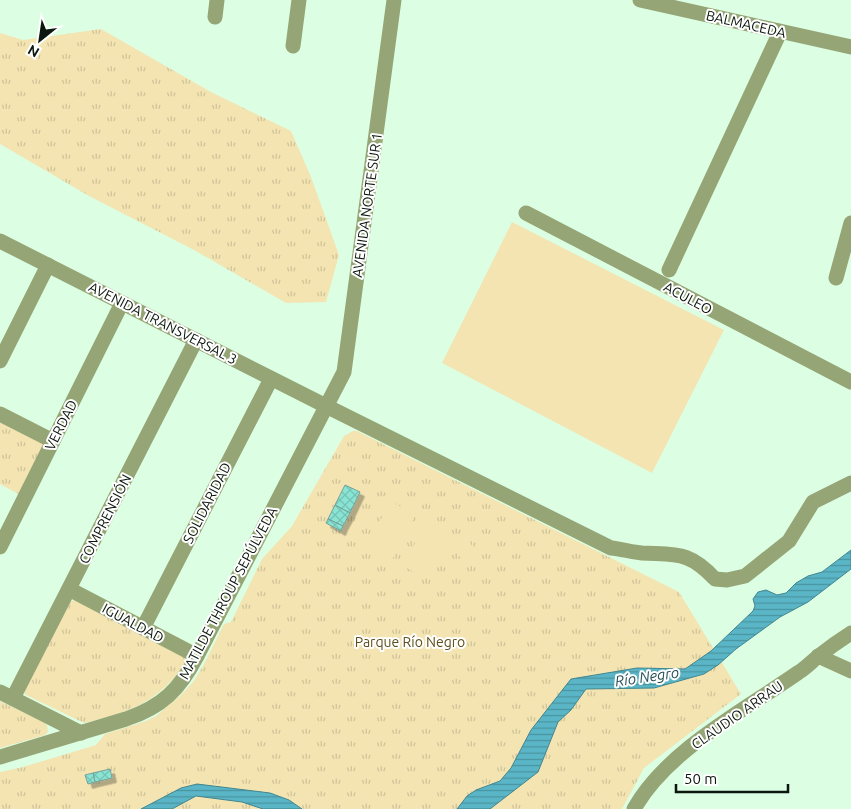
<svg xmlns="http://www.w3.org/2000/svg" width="851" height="809" viewBox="0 0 851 809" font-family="Ubuntu,sans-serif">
<defs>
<pattern id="grass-tufts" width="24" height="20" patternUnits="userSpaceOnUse" patternTransform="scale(1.25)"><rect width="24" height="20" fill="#f3e4b2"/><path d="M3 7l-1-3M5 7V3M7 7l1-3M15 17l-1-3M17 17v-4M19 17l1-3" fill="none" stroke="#cfc398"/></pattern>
<pattern id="water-rules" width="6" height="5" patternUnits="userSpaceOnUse" patternTransform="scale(1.25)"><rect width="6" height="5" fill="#5ab6c7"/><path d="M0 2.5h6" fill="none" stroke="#4993a0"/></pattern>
<pattern id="building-cross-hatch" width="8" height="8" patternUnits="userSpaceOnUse" patternTransform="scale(1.25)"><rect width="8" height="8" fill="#89e4d4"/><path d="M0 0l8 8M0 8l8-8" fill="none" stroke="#75c3b5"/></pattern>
<filter id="shadow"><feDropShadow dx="4.5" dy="4.5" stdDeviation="0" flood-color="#0004"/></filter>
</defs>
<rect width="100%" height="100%" fill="#dcffe4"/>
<g fill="url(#grass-tufts)">
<path d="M101,29L211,92L291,131L311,177L339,255L326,302L286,303L194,250L89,196L0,144V33L23,40Z"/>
<path d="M0,418L44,443L20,495L0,484Z"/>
<path d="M353,431H357L679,592L741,694L644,768L622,809H0V772L23,767L96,745L105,734L146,721L156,716L181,695L193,682L203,666L224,624L231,622L262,559L292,526L344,436Z"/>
<path d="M78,599L186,657L187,661C159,702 131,712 84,723L26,695L24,691L67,603Z"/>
<path d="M0,701L43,722L47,725L48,732L45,735L0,748Z"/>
</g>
<g fill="#f3e4b2">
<path d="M512,222L724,330L652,473L442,363Z"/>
<path d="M390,501L415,514L392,560L367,547Z"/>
<path d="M427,520L452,533L428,579L403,566Z"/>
<path d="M462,533L484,561C464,570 447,550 462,533Z"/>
</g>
<g fill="url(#water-rules)" stroke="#428690">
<path d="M851,550V569L808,602L780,617L736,649L718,665L704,674L654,688L586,689L571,710L558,722L538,772L490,809H457L467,796L476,790L500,781L511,768L531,730L571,679L637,668L685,669L711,651L753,611L755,606L753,599L758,592L766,590L777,595L786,593L796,583L808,576L822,572Z"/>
<path d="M197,784L270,793L289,800L302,809H263L242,802L196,796L172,809H141L181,788Z"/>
</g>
<g fill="url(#building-cross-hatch)" stroke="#74a098" filter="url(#shadow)">
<path d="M345,485L360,492L350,513L335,505Z"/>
<path d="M335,505L350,513L343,526L328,519Z"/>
<path d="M328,519L343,526L341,531L326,523Z"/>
<path d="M110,769L112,778L95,782L93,773Z"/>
<path d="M93,773L95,782L88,784L85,775Z"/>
</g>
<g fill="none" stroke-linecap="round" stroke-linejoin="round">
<g stroke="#96a576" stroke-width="15">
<path d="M640,0L851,47"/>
<path d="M215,17L217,0"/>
<path d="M293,46L299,0"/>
<path d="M526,213L851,382"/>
<path d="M0,241L326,406L611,548C621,549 632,552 642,553C677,555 689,551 715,579L727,580L745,576L789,541L813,502L851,483"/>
<path d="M669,270L780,32"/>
<path d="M836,278L851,223"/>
<path d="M0,361L48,265"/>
<path d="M0,414L53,441"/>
<path d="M0,547L122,303"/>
<path d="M69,589L197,656"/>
<path d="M143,628L271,379"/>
<path d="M818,656L851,671"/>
<path d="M0,692L81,733"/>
<path d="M13,698L196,340"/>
<path d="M0,757L126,719C162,707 180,689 197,656L344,372L394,0"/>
<path d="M634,809C667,750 745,710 799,672C807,667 813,660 820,655C830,647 840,640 851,633"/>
</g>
</g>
<g text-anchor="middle" stroke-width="4" stroke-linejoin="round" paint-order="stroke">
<g font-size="14" fill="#0b170e" stroke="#fff">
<text transform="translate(746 24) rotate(13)" y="5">BALMACEDA</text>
<text transform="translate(367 205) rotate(-82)" y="5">AVENIDA NORTE SUR 1</text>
<text transform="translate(688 298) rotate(28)" y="5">ACULEO</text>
<text transform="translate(163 323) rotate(27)" y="5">AVENIDA TRANSVERSAL 3</text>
<text transform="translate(61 425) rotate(-63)" y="5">VERDAD</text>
<text transform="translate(207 503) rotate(-63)" y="5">SOLIDARIDAD</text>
<text transform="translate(105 519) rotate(-63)" y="5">COMPRENSIÓN</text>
<text transform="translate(228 593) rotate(-62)" y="5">MATILDE THROUP SEPÚLVEDA</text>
<text transform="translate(133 623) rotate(28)" y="5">IGUALDAD</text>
<text transform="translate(737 715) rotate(-35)" y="5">CLAUDIO ARRAU</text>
</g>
<g font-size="14" fill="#5d4e1a" stroke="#fff">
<text x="410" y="647">Parque Río Negro</text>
</g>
<g font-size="15" font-style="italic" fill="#285159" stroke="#fff">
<text transform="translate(647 677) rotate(-8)" y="5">Río Negro</text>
</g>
</g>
<g transform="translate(40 40) rotate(210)" stroke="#ffffff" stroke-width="4" paint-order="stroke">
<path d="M0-4L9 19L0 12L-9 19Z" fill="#0b170e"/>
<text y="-8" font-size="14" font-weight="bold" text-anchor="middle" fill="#0b170e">N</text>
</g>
<path d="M676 784v8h112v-8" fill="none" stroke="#0b170e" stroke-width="2.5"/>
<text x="684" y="784" font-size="15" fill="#0b170e" stroke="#ffffff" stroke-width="4" paint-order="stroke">50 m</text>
</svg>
